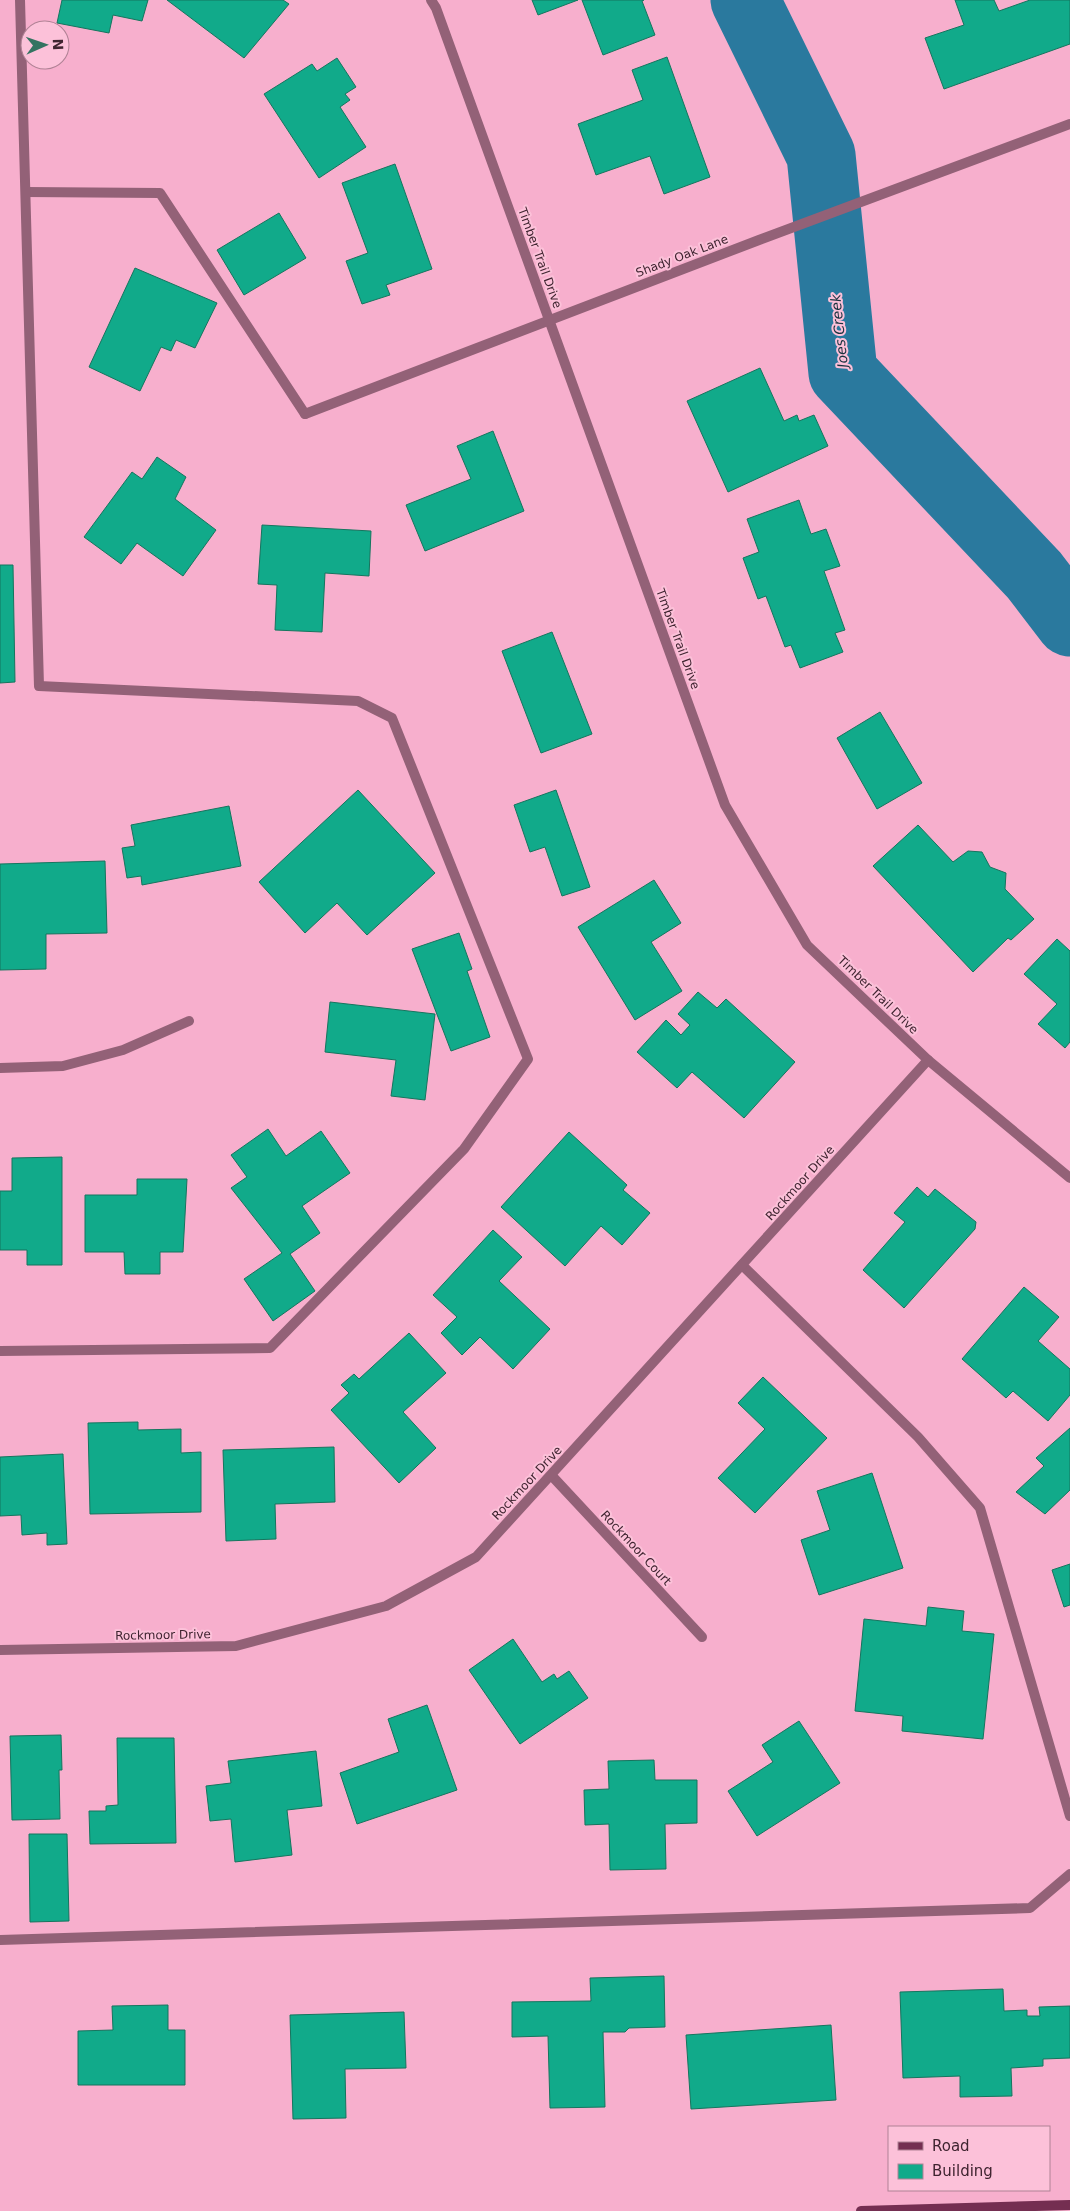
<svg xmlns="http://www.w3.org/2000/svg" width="1070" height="2211" viewBox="0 0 1070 2211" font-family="'DejaVu Sans',sans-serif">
<rect width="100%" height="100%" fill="#f7afcd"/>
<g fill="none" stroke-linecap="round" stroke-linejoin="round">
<path stroke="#2a799e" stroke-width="69" d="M745,0L821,155L843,373L1034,575L1070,622"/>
</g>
<g fill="#11aa8a" stroke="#15755e">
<path d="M62,0H148L142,21L113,15L109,33L57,23Z"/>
<path d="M167,0H283L289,4L244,58Z"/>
<path d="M532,0H578L538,15Z"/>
<path d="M582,0H644L642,1L655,35L603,55Z"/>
<path d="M955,0H994L999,11L1030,0H1070V44L944,89L925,38L964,25Z"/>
<path d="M667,57L710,177L664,194L650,156L596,175L578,124L643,100L632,70Z"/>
<path d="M337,58L356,87L345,94L350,100L340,107L366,147L319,178L264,94L312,64L317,71Z"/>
<path d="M395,164L432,269L386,285L390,295L362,304L346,261L368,253L342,183Z"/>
<path d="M279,213L306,258L244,295L217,250Z"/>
<path d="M135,268L217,303L195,348L176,340L171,351L161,347L140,391L89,367Z"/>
<path d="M760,368L784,421L797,415L799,421L814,415L828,446L728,492L687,401Z"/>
<path d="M493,431L524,511L425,551L406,505L471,479L457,446Z"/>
<path d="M157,457L186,477L175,499L216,530L183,576L137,543L121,564L84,537L132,472L142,479Z"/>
<path d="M799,500L811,534L826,529L840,566L824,571L845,630L835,633L843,652L800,668L791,645L785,647L766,596L758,599L743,558L759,552L747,519Z"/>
<path d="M262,525L371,531L369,576L325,573L322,632L275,630L277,585L258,584Z"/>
<path d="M0,565H13L15,682L0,683Z"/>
<path d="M552,632L592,734L541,753L502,651Z"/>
<path d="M880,712L922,783L877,809L837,738Z"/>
<path d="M358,790L435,873L367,935L337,903L305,933L259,882Z"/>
<path d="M556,790L590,887L562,896L545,847L530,852L514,805Z"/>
<path d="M229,806L241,866L142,885L141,876L127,878L122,848L135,846L131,825Z"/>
<path d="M918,825L953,862L968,851L982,852L990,867L1006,873L1005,889L1034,919L1011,940L1008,938L973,972L873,866Z"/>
<path d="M105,861L107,933L46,934V969L0,970V864Z"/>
<path d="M654,880L681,923L651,942L682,991L635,1020L578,927Z"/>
<path d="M459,933L472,969L467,971L490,1037L451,1051L412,949Z"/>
<path d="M1057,939L1070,951V1042L1065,1048L1038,1024L1057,1004L1024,974Z"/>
<path d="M698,992L717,1008L726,999L795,1062L744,1118L692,1072L677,1088L637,1052L666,1020L681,1035L690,1025L678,1014Z"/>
<path d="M330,1002L435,1014L425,1100L391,1096L396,1060L325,1052Z"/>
<path d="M268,1129L286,1156L321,1131L350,1173L302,1206L320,1233L290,1254L315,1291L273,1321L244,1279L282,1253L231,1188L247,1177L231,1155Z"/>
<path d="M569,1132L627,1185L623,1190L650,1213L622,1245L601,1226L565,1266L501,1207Z"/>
<path d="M62,1157V1265H27V1250H0V1191H12V1158Z"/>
<path d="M137,1179H187L183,1252H160V1274H125L124,1252H85V1195H137Z"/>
<path d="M917,1187L928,1197L935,1189L976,1222L975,1229L904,1308L863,1270L905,1222L894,1213Z"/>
<path d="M493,1230L522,1257L499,1281L550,1329L513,1369L480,1337L462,1355L441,1333L457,1317L433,1295Z"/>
<path d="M1024,1287L1059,1317L1038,1341L1070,1369V1395L1048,1421L1013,1391L1006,1398L962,1359Z"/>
<path d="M409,1333L446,1373L403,1412L436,1448L399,1483L331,1410L349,1393L341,1385L354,1374L359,1379Z"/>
<path d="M763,1377L827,1438L755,1513L718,1478L765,1429L738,1403Z"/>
<path d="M138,1422V1430L181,1429V1453L201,1452V1512L90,1514L88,1423Z"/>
<path d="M1070,1428V1490L1045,1514L1016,1492L1044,1466L1036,1458Z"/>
<path d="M334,1447L335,1502L275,1504L276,1539L226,1541L223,1450Z"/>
<path d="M63,1454L67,1544L47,1545V1533L22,1535L21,1515L0,1516V1457Z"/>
<path d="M872,1473L903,1568L819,1595L801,1540L830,1530L817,1491Z"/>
<path d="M1070,1564V1605L1064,1607L1052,1570Z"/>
<path d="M928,1607L964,1611L962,1631L994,1634L983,1739L902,1731L903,1716L855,1711L864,1619L926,1626Z"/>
<path d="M513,1639L542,1682L554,1674L557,1679L569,1671L588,1698L520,1744L469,1670Z"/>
<path d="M427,1705L457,1790L357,1824L340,1773L399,1752L388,1719Z"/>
<path d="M799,1721L840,1783L757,1836L728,1791L773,1762L762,1745Z"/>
<path d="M61,1735L62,1770H59L60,1819L12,1820L10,1736Z"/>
<path d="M117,1738H174L176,1843L90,1844L89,1811H106V1806L118,1805Z"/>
<path d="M316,1751L322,1806L287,1810L292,1855L235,1862L231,1819L210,1821L206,1786L231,1783L228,1761Z"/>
<path d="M654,1760L655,1780H697V1823L665,1824L666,1869L610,1870L609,1824L585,1825L584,1790L609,1789L608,1761Z"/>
<path d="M29,1834H67L69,1921L30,1922Z"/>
<path d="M664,1976L665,2027L629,2028L625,2032H603L605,2107L550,2108L548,2036L512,2037V2002L591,2001L590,1978Z"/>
<path d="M1003,1989L1004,2011L1027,2010V2016H1040L1039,2007L1070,2006V2058L1043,2059V2066L1011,2068L1012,2096L960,2097V2076L903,2078L900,1992Z"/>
<path d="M168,2005V2030H185V2085H78V2031L113,2030L112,2006Z"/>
<path d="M404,2012L406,2068L345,2069L346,2118L293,2119L290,2015Z"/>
<path d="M831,2025L836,2100L691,2109L686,2035Z"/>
</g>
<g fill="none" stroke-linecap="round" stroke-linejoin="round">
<g stroke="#936177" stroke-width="10">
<path d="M26,192L160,193L305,414"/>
<path d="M742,1265L918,1437L980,1508L1070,1816"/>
<path d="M0,1351L270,1348L464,1149L528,1059L392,718L358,701L39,686L20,0"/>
<path d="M0,1940L1030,1908L1070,1874"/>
</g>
<g stroke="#936177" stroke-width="10">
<path d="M431,0L436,8L725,805L807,945L928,1060L1070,1178"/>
<path d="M305,414L759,240L1070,124"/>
<path d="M0,1068L63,1066L123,1050L189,1021"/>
<path d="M552,1476L702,1637"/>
<path d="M0,1650L236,1646L386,1606L476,1557L928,1060"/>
</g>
<path stroke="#742e51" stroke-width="10" d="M861,2211L1070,2205"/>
</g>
<g text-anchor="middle" stroke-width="4" stroke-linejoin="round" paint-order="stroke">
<g font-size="12" fill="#3f2430" stroke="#fcc1d9">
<text transform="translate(682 256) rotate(-21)" y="4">Shady Oak Lane</text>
<text transform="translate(540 258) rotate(70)" y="4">Timber Trail Drive</text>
<text transform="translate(678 639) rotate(70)" y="4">Timber Trail Drive</text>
<text transform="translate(878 995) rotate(44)" y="4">Timber Trail Drive</text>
<text transform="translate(800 1183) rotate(-48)" y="4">Rockmoor Drive</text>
<text transform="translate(527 1483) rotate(-47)" y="4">Rockmoor Drive</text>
<text transform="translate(636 1548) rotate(47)" y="4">Rockmoor Court</text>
<text transform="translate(163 1635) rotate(-1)" y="4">Rockmoor Drive</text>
</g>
<g font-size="14" font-style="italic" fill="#1b3340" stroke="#fcc1d9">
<text transform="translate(839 331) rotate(-96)" y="5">Joes Creek</text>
</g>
</g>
<rect x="888" y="2126" width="162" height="65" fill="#fcc1d9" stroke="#b08295"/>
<rect x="898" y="2142" width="25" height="8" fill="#742e51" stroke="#b08295"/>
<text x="932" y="2151" font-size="15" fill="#3f2430">Road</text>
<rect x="898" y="2164" width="25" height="15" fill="#11aa8a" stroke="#b08295"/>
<text x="932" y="2176" font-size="15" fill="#3f2430">Building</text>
<g transform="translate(45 45) rotate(88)"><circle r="24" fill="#fcc1d9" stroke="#b08295"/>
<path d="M0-4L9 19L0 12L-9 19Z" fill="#347361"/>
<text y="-8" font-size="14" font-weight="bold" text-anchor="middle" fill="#3f2430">N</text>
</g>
</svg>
